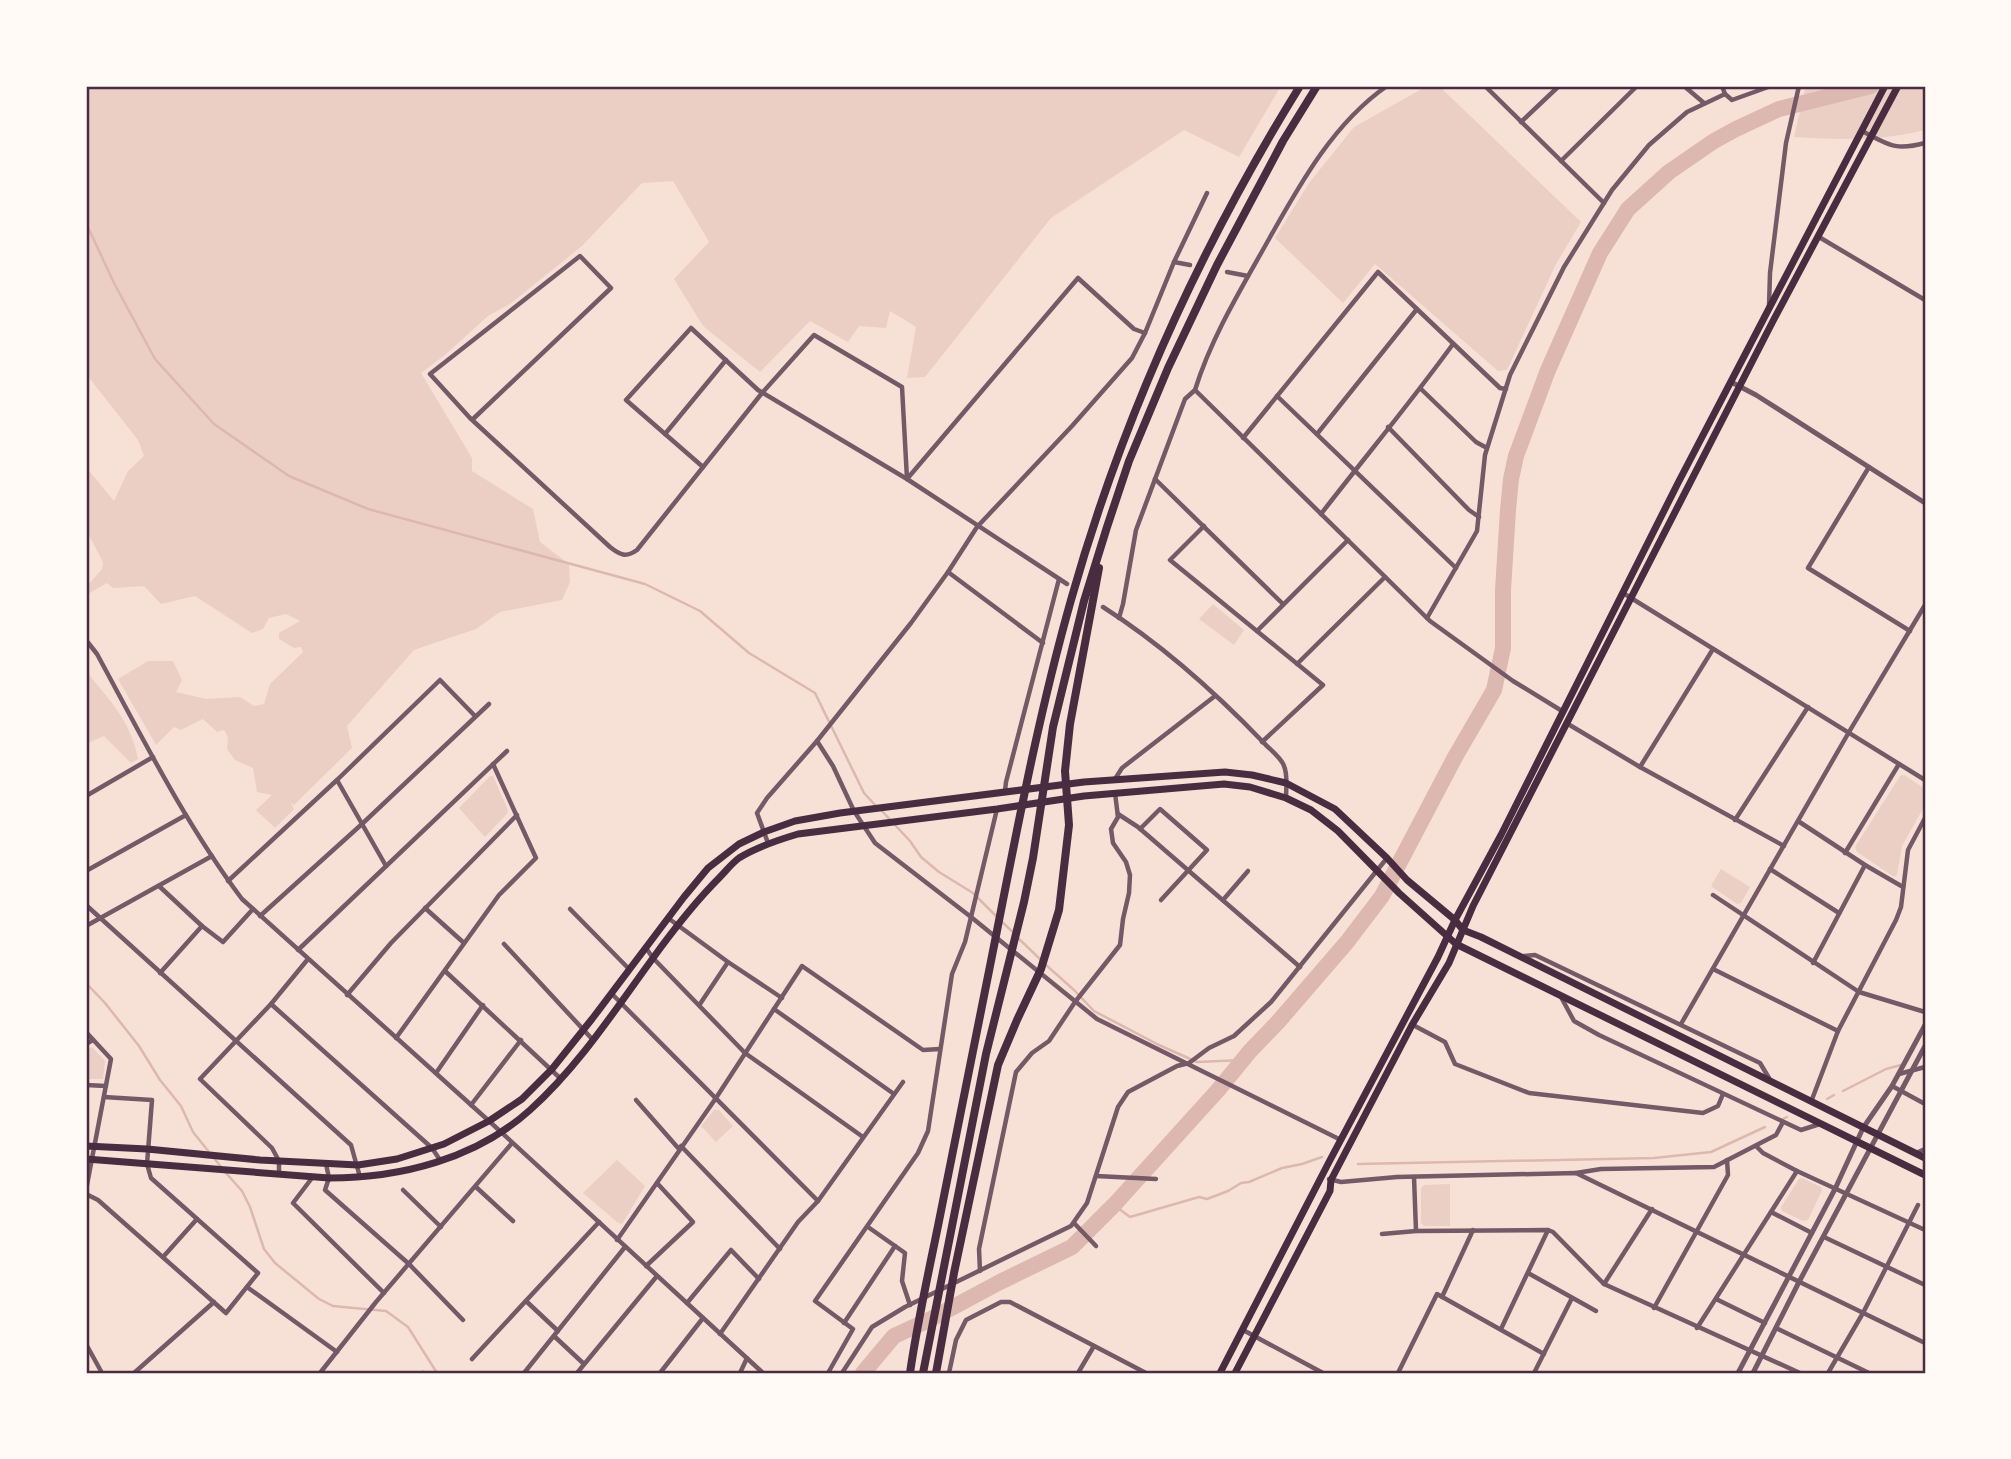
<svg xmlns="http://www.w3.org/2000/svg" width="2011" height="1459" viewBox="0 0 2011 1459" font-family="'Noto Sans',sans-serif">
<rect width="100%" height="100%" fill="#f7e1d7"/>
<g fill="#ebcfc5">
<path d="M86,86H1281L1239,157L1184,130L1051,218L925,377L907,378L916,327L890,311L886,328L859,326L848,342L810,321L760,372L703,326L674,279L709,242L673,181L642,183L582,246L510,304L488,316L445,355L421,373L472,458V471L533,509L540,542L569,564L570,582L562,600L500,612L476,629L414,650L347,726L352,748L294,805L291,803L294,809L275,828L256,810L272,795L257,792L253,768L235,760L227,749L228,737L224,730L217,732L203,719L181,730L174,727L156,745L118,679L148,661H173L182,680L176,692L207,699L240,697L254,706L264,704L270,684L303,652L301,647L294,648L279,639V633L300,621L286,614L269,618L263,629L252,633L195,596L161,604L144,586L113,588L107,583L86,595V587L102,569L103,562L86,530V467L114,501L128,471L144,456L138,440L86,374Z"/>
<path d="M1427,86H1439L1581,222L1556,264L1507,370L1498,371L1375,264L1343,303L1275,238L1309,183L1354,127Z"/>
<path d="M1806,86H1925V130C1883,141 1838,140 1794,137Z"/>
<path d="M1213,604L1244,630L1234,645L1199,619Z"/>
<path d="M86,671C110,701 131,721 138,759L131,763L104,736L86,744Z"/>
<path d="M1904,775L1925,789V805L1902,846L1897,875L1894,877L1857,852L1855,847L1900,776Z"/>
<path d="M490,776H493L508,810L507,814L485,837L459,808Z"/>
<path d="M1721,869L1750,887L1741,903L1737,904L1711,886Z"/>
<path d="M92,1047L105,1061L103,1079H86V1050Z"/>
<path d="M714,1110H719L733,1126L716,1142L701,1126Z"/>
<path d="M617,1160L645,1186L622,1224L617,1222L583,1193Z"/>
<path d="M1802,1178L1821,1187L1822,1190L1808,1220L1803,1221L1782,1211L1781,1207L1799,1179Z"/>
<path d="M1450,1184V1226H1424L1421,1223V1188L1424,1185Z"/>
</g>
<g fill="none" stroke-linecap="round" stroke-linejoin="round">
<g stroke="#dcb8b0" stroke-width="2.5">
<path d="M86,223L114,283L155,359L214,424L289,476L368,509L645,584L700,611L749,653L815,693L864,793L876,806"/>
<path d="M881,810L910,841L921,857L939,872L973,893L996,916"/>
<path d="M1001,921L1014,933"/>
<path d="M1018,938L1041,960"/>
<path d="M1046,965L1074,990L1094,1011L1159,1045L1197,1062L1243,1060"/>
<path d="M86,983L105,1003L139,1046L160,1080L181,1106L193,1132L209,1152"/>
<path d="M1843,1091L1886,1069L1901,1065"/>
<path d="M1827,1099L1834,1095"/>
<path d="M1783,1119L1787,1117"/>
<path d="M213,1157L222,1168"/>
<path d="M1358,1164L1654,1158L1711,1152L1765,1127"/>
<path d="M226,1173L242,1191L250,1207L264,1249L275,1263L319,1299L333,1306L386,1311L408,1327L437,1373"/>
<path d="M1114,1205L1130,1217L1199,1197L1207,1199L1228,1191L1241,1183L1249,1182L1282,1168L1302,1164L1322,1157"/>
</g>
<path stroke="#dcb8b0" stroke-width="16" d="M863,1373L894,1336L929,1320L1000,1282L1072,1247L1114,1205L1219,1089L1250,1051L1278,1022L1347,942L1382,896L1455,757L1494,690L1503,648V590L1508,510L1511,479L1516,456L1548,370L1600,253L1628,209L1669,172L1714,141L1736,129L1779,109L1871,86"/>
<g stroke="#755966" stroke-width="4.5">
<path d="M1485,86L1604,203"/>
<path d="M1684,86L1704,103"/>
<path d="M1722,86L1725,94L1732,100L1771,86"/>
<path d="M1521,122L1559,86"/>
<path d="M1862,131C1889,145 1895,151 1925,143"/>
<path d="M1561,161L1637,86"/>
<path d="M1819,237L1925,300"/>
<path d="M1174,262L1190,265"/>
<path d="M1227,272L1248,276"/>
<path d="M1769,306L1770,273L1786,143L1799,86"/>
<path d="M1421,389L1476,442L1487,448"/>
<path d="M1195,390L1430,621L1513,681L1562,711"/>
<path d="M1277,396L1456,568"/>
<path d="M472,420L611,288L580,256L430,374L470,418L610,547C620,555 626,558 637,550L762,393L814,335L902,387L907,479"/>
<path d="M1388,427L1469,510L1479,517"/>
<path d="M665,434L726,360"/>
<path d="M1317,434L1417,309"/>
<path d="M1243,438L1378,272L1500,388L1506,389"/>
<path d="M703,467L626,400L691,328L758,390L907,479L1067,584"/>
<path d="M1869,467L1808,568L1910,631"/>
<path d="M907,479L1078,278L1134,329L1145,333"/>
<path d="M1155,479L1283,604"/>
<path d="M1321,514C1365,457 1411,402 1453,344"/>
<path d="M1204,526L1170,560L1323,685L1262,742"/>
<path d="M948,572L1043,643"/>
<path d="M1623,593L1925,780"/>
<path d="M1103,607C1161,644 1215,692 1263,742C1269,749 1281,757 1284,766C1288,775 1286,788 1286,798"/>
<path d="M1119,618L1123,604L1136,530L1185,399L1195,390C1210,342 1235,299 1260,255C1294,195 1329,126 1387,86"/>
<path d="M1427,618L1477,531L1485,455L1510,375L1564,267L1612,190L1649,145L1687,112L1725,94"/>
<path d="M1257,631L1348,540"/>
<path d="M86,640L97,654C142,737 185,823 242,899L489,1121L763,1373"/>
<path d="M1297,664L1385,577"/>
<path d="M1568,724L1640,767L1784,846"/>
<path d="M817,741L833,766L854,811L875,843L971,917L1097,1019L1341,1140"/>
<path d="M1640,767L1713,649"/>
<path d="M1115,779L1122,768L1215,696"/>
<path d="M337,780L386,866"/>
<path d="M1005,791L1006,782L1059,579"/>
<path d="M86,796L153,757"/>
<path d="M1118,814L1138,827L1300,967"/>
<path d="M1735,820L1808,707"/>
<path d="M1798,821L1865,865L1903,887"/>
<path d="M1140,829L1160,809L1207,850L1161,900"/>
<path d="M768,843L757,813L767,798L817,741L911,623L948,572L977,527L1072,426L1132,358L1145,333L1174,262L1207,193"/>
<path d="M1845,853L1899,764"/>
<path d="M1770,869L1839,913"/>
<path d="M86,871L186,815"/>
<path d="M228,881L337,780L440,680L475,716"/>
<path d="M159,886L202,926L160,973"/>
<path d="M1713,895L1859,992L1925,1012"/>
<path d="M1223,900L1248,871"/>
<path d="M86,905L351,1145L360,1177"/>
<path d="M425,908L464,943"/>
<path d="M570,909L629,969"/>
<path d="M260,916L362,824L489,704"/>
<path d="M668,918L728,962L782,998"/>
<path d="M86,926L212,856"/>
<path d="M202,926L223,942L253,909"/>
<path d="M504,944L593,1040"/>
<path d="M646,948L653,958L745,1053L863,1137"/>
<path d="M298,950L507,751"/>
<path d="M1524,956L1535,955L1760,1063L1769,1078"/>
<path d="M1813,963L1865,865"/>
<path d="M1713,969L1838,1031"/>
<path d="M445,971L561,1079"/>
<path d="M612,994L818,1201"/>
<path d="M347,995L391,943L517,815"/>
<path d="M1561,997L1574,1021L1599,1035L1801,1130L1820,1124"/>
<path d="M271,1004L432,1148L440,1160"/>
<path d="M700,1004L728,962"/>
<path d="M774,1009L894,1094"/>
<path d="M1681,1024L1849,732L1925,605"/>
<path d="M1413,1025L1445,1042L1455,1064L1529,1093L1703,1113L1718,1106L1723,1094"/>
<path d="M86,1032L111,1059L86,1190"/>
<path d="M396,1038L499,895L536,858L493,764"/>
<path d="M86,1044L93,1040"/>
<path d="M436,1073L483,1005"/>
<path d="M1899,1074L1925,1067"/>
<path d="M86,1085L106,1086"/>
<path d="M1892,1086L1925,1104"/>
<path d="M636,1100L679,1149"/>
<path d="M1811,1102L1838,1031L1896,920L1901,907L1908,850L1925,818"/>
<path d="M471,1105L521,1040"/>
<path d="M681,1146L780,1249"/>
<path d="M1756,1146L1763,1153L1797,1171L1925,1230"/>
<path d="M1916,1153L1925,1149"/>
<path d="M326,1164L329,1178L325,1190L409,1264L463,1320"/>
<path d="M279,1173V1161L272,1148L200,1079L271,1004L308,959"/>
<path d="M1576,1173L1601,1169L1714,1167L1776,1135L1783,1122"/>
<path d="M1096,1176L1156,1179"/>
<path d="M1414,1177L1416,1231"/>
<path d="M312,1178L293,1203L384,1293"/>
<path d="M1329,1179L1341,1182L1397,1177L1576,1173L1925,1343"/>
<path d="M476,1187L513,1221"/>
<path d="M403,1190L441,1227"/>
<path d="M86,1194L98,1200L226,1313L258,1273L151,1178L147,1164L152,1100L104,1097"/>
<path d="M1771,1212L1812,1233"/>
<path d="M1074,1223L1096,1246"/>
<path d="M868,1227L905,1253L902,1281L910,1305"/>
<path d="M1382,1234L1416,1231L1548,1230L1553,1232L1604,1284L1800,1373"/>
<path d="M1824,1237L1925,1285"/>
<path d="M617,1240L716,1098L802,966L923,1050L940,1049"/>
<path d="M163,1257L197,1219"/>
<path d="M646,1266L693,1222L657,1183"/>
<path d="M980,1271L979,1249L1016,1072L1032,1053L1049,1041L1075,1002L1120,945L1123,919L1129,893L1130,875L1126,862L1113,843L1111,829L1118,817L1115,793"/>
<path d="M1528,1273L1596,1311"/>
<path d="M1604,1284L1652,1209"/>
<path d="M247,1287L337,1352"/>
<path d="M1442,1297L1473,1230"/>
<path d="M1716,1299L1765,1323"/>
<path d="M526,1301L558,1331"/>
<path d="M687,1303L731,1250L759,1279"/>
<path d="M1654,1308L1728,1175L1727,1160"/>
<path d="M844,1323L895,1246"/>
<path d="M1697,1328L1797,1171"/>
<path d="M1776,1328L1869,1373"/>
<path d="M1501,1329L1548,1230"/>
<path d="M1243,1330L1323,1373"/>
<path d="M720,1334L798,1222L818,1201L903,1082"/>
<path d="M554,1336L584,1364"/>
<path d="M86,1344L102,1373"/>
<path d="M472,1359L599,1222"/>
<path d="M134,1373L214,1302"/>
<path d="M320,1373L376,1302L512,1143"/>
<path d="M423,1373H424"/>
<path d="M524,1373L625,1247"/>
<path d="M577,1373L657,1276"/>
<path d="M660,1373L703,1318"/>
<path d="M740,1373L747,1358"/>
<path d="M828,1373L853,1329L815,1301L918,1153L928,1131L952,974L965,942L997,809"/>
<path d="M842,1373L872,1327L905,1307L1071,1226L1087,1203L1118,1107L1128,1092L1177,1066L1189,1063L1209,1048L1234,1036L1271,1002L1387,858"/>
<path d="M949,1373L956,1340L966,1320L1001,1302H1010L1146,1373"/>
<path d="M1078,1373L1094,1346"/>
<path d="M1398,1373L1437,1294L1544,1354"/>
<path d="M1534,1373L1572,1298"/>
<path d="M1828,1373L1863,1313L1918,1205"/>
</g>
<g stroke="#755966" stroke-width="5">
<path d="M1731,382L1756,395L1925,503"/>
<path d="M1738,1373L1835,1189L1863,1128L1892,1086L1925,1025"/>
<path d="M1753,1373L1799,1282L1925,1046"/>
</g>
<g stroke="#4a2c40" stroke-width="7">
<path d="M86,1146L147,1149L260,1160L358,1165L397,1159L444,1144L489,1121L522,1099L552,1069L592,1019L684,897L708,868L739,844L764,832L795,821L840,813L1084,782L1225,772L1252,775L1286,783L1335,809L1387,858L1407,880L1455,920L1463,930L1481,937L1925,1158"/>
<path d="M86,1159L329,1178C400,1178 476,1159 530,1110C578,1067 615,1010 653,958C674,929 695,902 720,877C726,871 732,863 739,858C756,847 778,840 798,834L997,809L1084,796L1224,784L1250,787L1286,798L1311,810L1338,831L1399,893L1456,944L1925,1175"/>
</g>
<g stroke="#4a2c40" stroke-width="7">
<path d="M1220,1373L1329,1162L1438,957L1455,920L1501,835L1678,483L1885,86"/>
<path d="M1235,1373L1330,1191L1331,1180L1412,1025L1449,963L1473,906L1773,321L1898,86"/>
</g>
<g stroke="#4a2c40" stroke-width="8">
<path d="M910,1373C917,1324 928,1275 938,1226C954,1146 970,1066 986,986C1012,857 1035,727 1071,600C1122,419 1201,246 1300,86"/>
<path d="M923,1373L986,1054L1024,902L1033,858L1053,727L1084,601L1107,527L1129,461L1168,368L1217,265L1283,141L1317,86"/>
<path d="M936,1373L954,1273L998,1065L1017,1020L1041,969L1059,910L1069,825L1065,771L1070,724L1099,568"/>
</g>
</g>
<rect width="2011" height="1459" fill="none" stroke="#fffaf5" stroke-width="175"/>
<rect x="88" y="88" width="1836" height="1284" fill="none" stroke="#4a2c40" stroke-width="2.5"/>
</svg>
